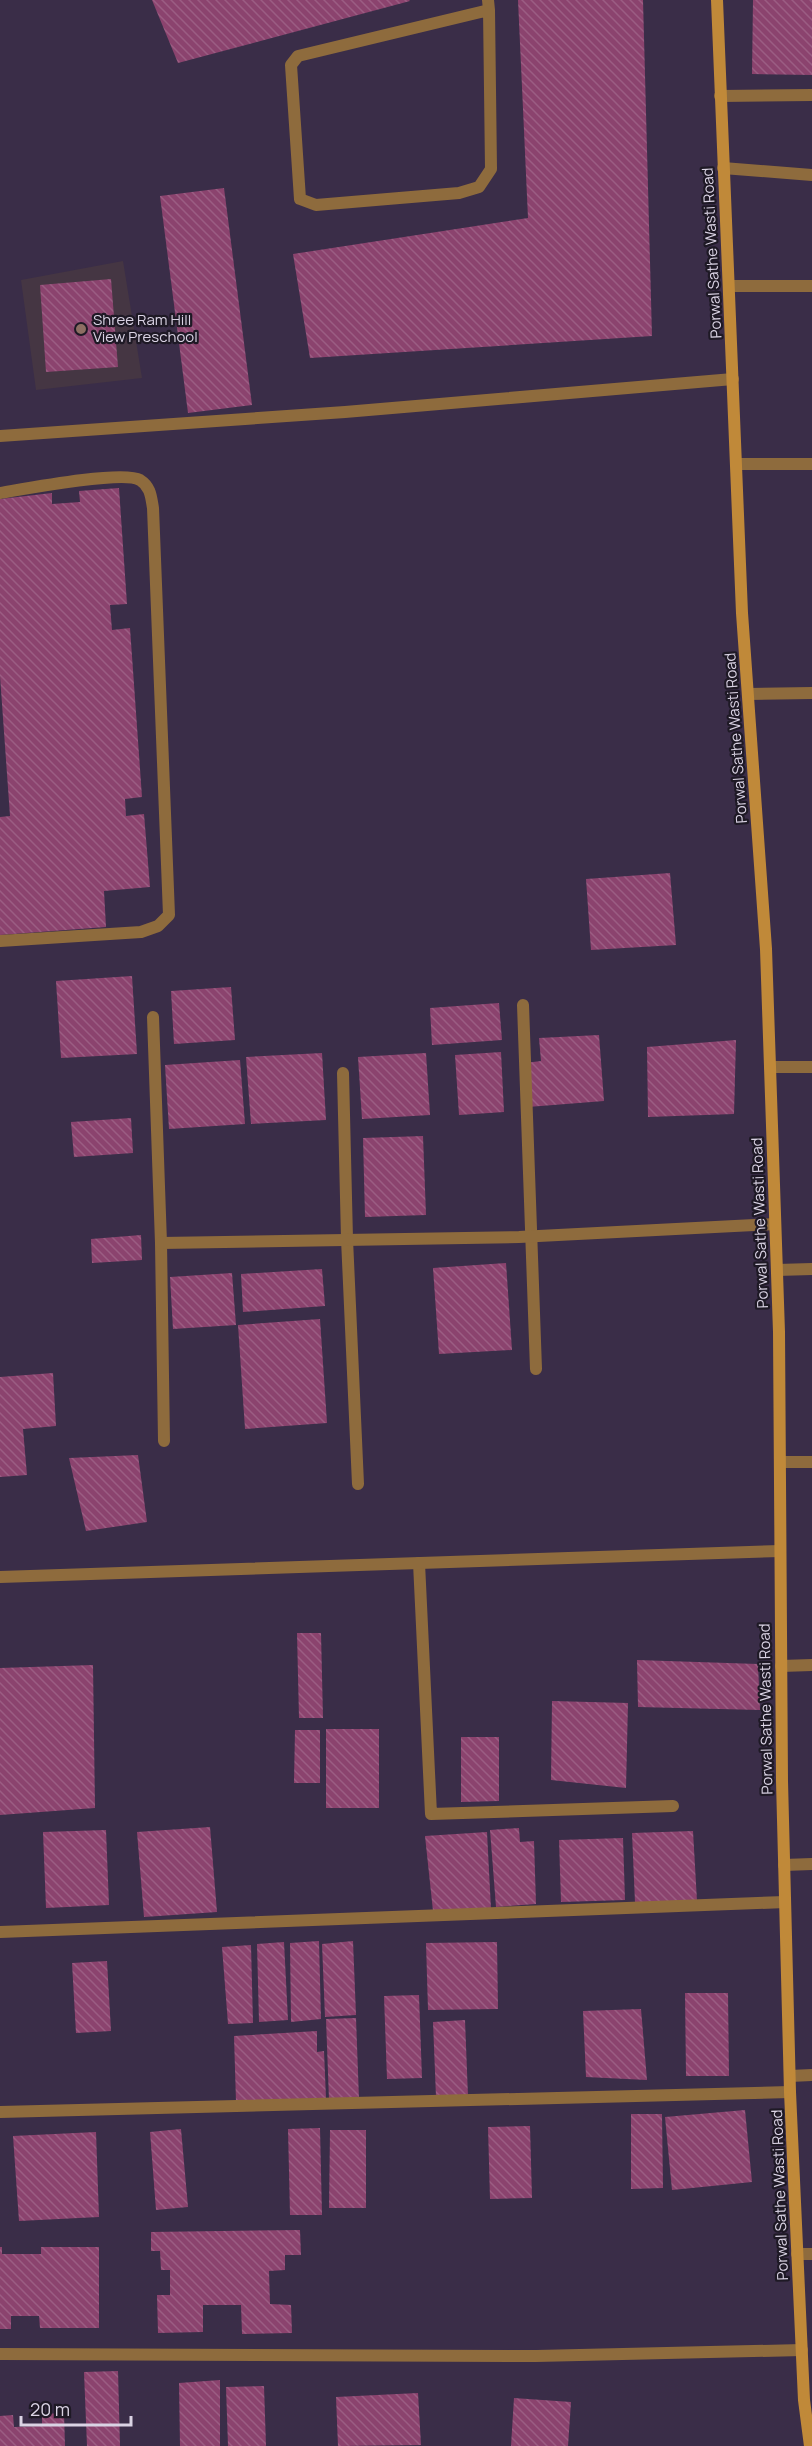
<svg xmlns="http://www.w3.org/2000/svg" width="812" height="2446" viewBox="0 0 812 2446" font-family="Manrope,sans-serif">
<defs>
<pattern id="building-back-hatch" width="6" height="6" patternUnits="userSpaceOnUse" patternTransform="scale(1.5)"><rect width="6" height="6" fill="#8b436e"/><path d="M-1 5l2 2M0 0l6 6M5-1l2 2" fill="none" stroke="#9b5d83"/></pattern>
</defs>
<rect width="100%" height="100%" fill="#3a2d48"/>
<path fill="#453643" d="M123,261L142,378L36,390L21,280Z"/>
<g fill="url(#building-back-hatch)">
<path d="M152,0H409L410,1L178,63Z"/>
<path d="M518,0H643L652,336L310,358L293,254L528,218Z"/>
<path d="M753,0H812V75L752,74Z"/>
<path d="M224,188L252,405L188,413L160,196Z"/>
<path d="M111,279L118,367L46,372L40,285Z"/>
<path d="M119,488L127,604L110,605L112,630L130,628L142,797L125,799L126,816L144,814L150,887L104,891L106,927L0,935V817L10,816L0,676V499L52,493V504L80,502L79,491Z"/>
<path d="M670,873L676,945L591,950L586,879Z"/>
<path d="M132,976L137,1054L61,1058L56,981Z"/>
<path d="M231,987L235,1040L174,1044L171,991Z"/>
<path d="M499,1003L502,1040L432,1045L430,1008Z"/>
<path d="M599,1035L604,1101L528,1107L525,1063L541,1061L539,1038Z"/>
<path d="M736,1040L734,1114L648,1117L647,1047Z"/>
<path d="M501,1052L504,1112L459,1115L455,1055Z"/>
<path d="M322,1053L326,1120L251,1124L246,1057Z"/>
<path d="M426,1053L430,1115L362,1119L358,1057Z"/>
<path d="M240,1060L245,1124L169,1129L165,1065Z"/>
<path d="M131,1118L133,1153L74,1157L71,1122Z"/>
<path d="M423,1136L426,1215L365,1217L363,1138Z"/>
<path d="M141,1235L142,1260L92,1263L91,1239Z"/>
<path d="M506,1263L512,1350L439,1354L433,1268Z"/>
<path d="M322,1269L325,1306L243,1312L241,1274Z"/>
<path d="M232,1273L236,1325L173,1329L170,1277Z"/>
<path d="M320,1319L327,1423L245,1429L238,1325Z"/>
<path d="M53,1373L56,1426L23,1429L27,1475L0,1477V1377Z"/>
<path d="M138,1455L147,1522L86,1531L69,1458Z"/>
<path d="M297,1633H321L323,1718H299Z"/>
<path d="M637,1660L758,1664L760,1710L638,1707Z"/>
<path d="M93,1665L95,1808L0,1815V1668Z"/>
<path d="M552,1701L628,1703L626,1788L551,1780Z"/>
<rect x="326" y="1729" width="53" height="79"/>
<path d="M295,1730H320V1783H294Z"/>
<path d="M461,1737H499V1801L461,1802Z"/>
<path d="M210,1827L217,1912L144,1917L137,1832Z"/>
<path d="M519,1828L520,1842L534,1841L536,1904L496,1907L490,1830Z"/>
<path d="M106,1830L109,1905L46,1908L43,1832Z"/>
<path d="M693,1831L697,1901L635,1903L632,1833Z"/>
<path d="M487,1832L491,1909L433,1911L425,1836Z"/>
<path d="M623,1838L625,1900L561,1902L559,1840Z"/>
<path d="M319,1941L321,2019L291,2022L290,1943Z"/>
<path d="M353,1941L356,2015L325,2017L322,1944Z"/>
<path d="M284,1942L288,2020L259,2022L257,1944Z"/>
<path d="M497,1942L498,2009L428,2010L426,1943Z"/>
<path d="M251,1945L253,2023L228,2024L222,1947Z"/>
<path d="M107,1961L111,2031L76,2033L72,1963Z"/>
<path d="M685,1993H728L729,2076H686Z"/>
<path d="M419,1995L422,2078L387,2079L384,1996Z"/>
<path d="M641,2009L647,2080L586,2077L583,2011Z"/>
<path d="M356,2018L359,2099L329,2100L326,2019Z"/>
<path d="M465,2020L468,2096L436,2097L433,2022Z"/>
<path d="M317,2031V2052L324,2051L326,2098L236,2102L234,2036Z"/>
<path d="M745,2110L752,2182L672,2190L665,2117Z"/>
<path d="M631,2114H662L663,2188L631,2189Z"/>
<path d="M530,2126L532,2198L490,2199L488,2127Z"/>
<path d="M320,2128L322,2215H290L288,2129Z"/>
<path d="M181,2129L188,2207L156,2210L150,2132Z"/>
<path d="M330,2130H366V2208H329Z"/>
<path d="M96,2132L99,2217L19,2221L13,2136Z"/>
<path d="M300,2230L301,2255H285V2270L269,2271L270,2304L291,2305L292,2333L242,2334L241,2305H203V2332L158,2333L157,2295H170V2270H161L160,2251H151V2232Z"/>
<path d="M0,2247H2V2254H41V2247H99V2328H40L39,2316H11V2329H0Z"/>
<path d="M118,2371L120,2446H87L84,2372Z"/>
<path d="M220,2380V2446H180L179,2383Z"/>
<path d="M264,2386L266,2446H228L226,2387Z"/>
<path d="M418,2393L421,2445L338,2446L336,2397Z"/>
<path d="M514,2398L571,2402L568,2446H511Z"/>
<path d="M64,2413L65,2446H0V2416L13,2415L14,2427L42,2426V2414Z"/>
</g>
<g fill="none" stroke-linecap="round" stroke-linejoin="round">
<g stroke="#8e6b3d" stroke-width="12">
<path d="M488,0L489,10L491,169L479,187L459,193L316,205L300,199L291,65L298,56L489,10"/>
<path d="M723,168L812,175"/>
<path d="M0,436L345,412L733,379"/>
<path d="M0,493C24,489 123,470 140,480C151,487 151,497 153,508L169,915L158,926L141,932L0,941"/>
<path d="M748,694L812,693"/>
<path d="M419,1563L431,1814L673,1806"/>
</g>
<g stroke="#8e6b3d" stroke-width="12">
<path d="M720,96L812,95"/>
<path d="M729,286H812"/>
<path d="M736,464H812"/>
<path d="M523,1005L536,1369"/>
<path d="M153,1017L161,1243L164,1441"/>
<path d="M770,1067H812"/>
<path d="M343,1073L347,1239L358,1484"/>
<path d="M161,1243L519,1237L775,1224"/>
<path d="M777,1270L812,1269"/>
<path d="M780,1462H812"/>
<path d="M0,1577L780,1551"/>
<path d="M781,1666L812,1665"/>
<path d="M784,1865L812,1864"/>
<path d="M0,1932L785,1902"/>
<path d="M790,2076L812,2075"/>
<path d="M0,2112L790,2092"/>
<path d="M797,2254H812"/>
<path d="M0,2354L536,2356L802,2350"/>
</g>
<path stroke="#c08939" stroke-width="12" d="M717,0L742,613L766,949L779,1332L782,1781L790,2092L804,2400L810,2446"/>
</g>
<circle fill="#8d6e63" stroke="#1e1925" stroke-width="2" cx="81" cy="329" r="6"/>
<g text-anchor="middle" stroke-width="4.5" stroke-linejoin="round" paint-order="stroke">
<g font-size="15" fill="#dad3e4" stroke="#1e1925">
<text transform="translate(712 253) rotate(-93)" y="5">Porwal Sathe Wasti Road</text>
<text transform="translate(736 738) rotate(-94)" y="5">Porwal Sathe Wasti Road</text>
<text transform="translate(760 1223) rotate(-92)" y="5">Porwal Sathe Wasti Road</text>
<text transform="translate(766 1709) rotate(-91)" y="5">Porwal Sathe Wasti Road</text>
<text transform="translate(780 2195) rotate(-92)" y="5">Porwal Sathe Wasti Road</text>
</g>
<g font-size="15" fill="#dad3e4" stroke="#1e1925" text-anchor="start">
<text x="93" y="325">Shree Ram Hill<tspan x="93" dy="17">View Preschool</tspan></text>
</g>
</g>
<path d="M21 2416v9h110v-9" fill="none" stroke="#dad3e4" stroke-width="3"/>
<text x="30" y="2416" font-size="18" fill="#dad3e4" stroke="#1e1925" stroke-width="4.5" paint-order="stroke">20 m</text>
</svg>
